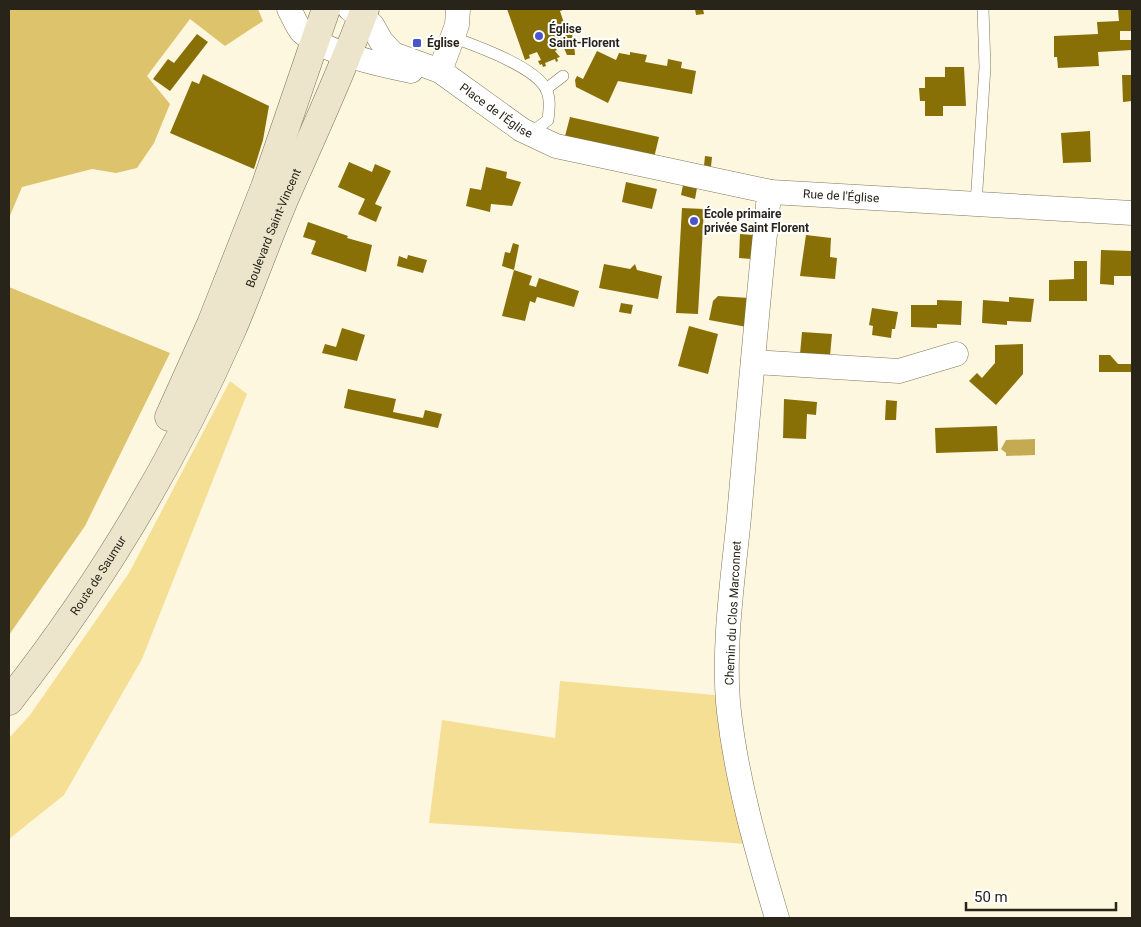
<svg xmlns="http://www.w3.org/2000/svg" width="1141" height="927" viewBox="0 0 1141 927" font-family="Roboto,sans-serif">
<rect width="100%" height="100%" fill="#fef7df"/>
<g fill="#f5df95">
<path d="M230,381L247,394L142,659L64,795L9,839V738L30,715L129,573Z"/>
<path d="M560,681L715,695L734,797L748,844L429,823L442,720L555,738Z"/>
</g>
<g fill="#dcc36c">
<path d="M9,9H258L263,21L225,46L190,19L147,76L170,104L154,143L137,168L116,173L92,169L22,187L9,218Z"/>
<path d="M9,287L170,353L85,526L9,635Z"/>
</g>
<path fill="#c4aa53" d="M1035,439V455L1006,456V453L1001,449L1006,440Z"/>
<g fill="#887007">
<path d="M507,9H566L560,11L564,23L568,22L574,41L575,55H567L563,46L560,47L559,44L554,46L557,50L555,51L560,57L557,58L558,61L556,62L555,59L545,63L546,66L543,67L542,64L540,65L538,61L541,60L537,52L529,55L530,58L525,60Z"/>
<path d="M695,9H703L704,14L696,15Z"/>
<path d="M1118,9H1132V31H1120V40H1132V50L1098,52L1099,66L1058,68L1057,57H1054V36L1098,34L1097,22L1119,21Z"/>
<path d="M197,34L208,42L170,91L153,79L168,59L174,63Z"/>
<path d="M597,51L616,60L619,53L630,55V52L647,55L645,62L667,66L668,59L682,62L681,68L696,71L692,94L618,81L608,103L576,87L575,80L577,76L583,79Z"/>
<path d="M945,67H964L966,106H943V116H925V101H920L919,88H925V77H945Z"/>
<path d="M203,74L269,106L263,140L254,169L170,133L192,81L199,84Z"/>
<path d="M1122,75H1132V101L1123,102Z"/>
<path d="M570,117L659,137L653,162L564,140Z"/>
<path d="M1090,131L1091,162L1063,163L1061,133Z"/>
<path d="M705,156L712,157L710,176L703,175Z"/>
<path d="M349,162L372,172L375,164L391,171L375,204L382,207L376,222L358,214L365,199L338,187Z"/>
<path d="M486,167L507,172L506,178L521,182L512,206L491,204L490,212L466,206L470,188L481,190Z"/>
<path d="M626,182L657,189L652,209L622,202Z"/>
<path d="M683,185L697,188L695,199L681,195Z"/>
<path d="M682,208L704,209L698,314L676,313Z"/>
<path d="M308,222L348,236L347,238L372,245L366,272L311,254L316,241L303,237Z"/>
<path d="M740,234L753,235L751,259L739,258Z"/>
<path d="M806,235L831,238L830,257L837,258L835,279L800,276Z"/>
<path d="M513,243L519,245L514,270L532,276L529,285L536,287L539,278L579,291L574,307L537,297L535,303L530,301L525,321L502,316L514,270L502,266L505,252L510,253Z"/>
<path d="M1101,250L1132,251V276H1114V285L1100,284Z"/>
<path d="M408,255L427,260L423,273L397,266L399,256L407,259Z"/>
<path d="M1074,261H1087V301H1049V280L1074,279Z"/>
<path d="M604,264L630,269L635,264L637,270L662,276L658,299L599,288Z"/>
<path d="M718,296L749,298L747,327L709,320L713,301Z"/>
<path d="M1009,297L1034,299L1031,322L1007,321V325L982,323L983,300L1009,302Z"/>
<path d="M937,300L962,301L961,325L937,324V328L911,327V305H937Z"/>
<path d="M621,303L633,305L631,314L619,312Z"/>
<path d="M872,308L898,312L895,329H892L891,338L872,335L873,326L869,325Z"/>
<path d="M689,326L718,334L708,374L678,366Z"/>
<path d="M342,328L365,335L357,361L322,353L325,344L336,347Z"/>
<path d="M802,332L832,334L830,356L800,354Z"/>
<path d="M1023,344V374L996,405L969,381L977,373L982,378L995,363V345Z"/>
<path d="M1099,355H1110L1118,364H1132V372H1099Z"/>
<path d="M348,389L396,399L393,412L423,418L425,410L442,414L438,428L344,408Z"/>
<path d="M784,399L817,402L816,415L807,414L806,439L783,438Z"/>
<path d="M886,400L897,401L896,420H885Z"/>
<path d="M997,426L998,451L936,453L935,428Z"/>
</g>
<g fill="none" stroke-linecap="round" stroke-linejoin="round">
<defs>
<g id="lane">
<path d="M452,37C476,46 534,66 546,89C551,99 549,110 548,120L529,134"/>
<path d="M546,89L563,76"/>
<path d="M976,204L985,67L983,9"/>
</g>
<g id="street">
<path d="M289,9C293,16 297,27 302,32C325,53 381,65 411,71"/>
<path id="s1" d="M350,9L372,25L381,41L393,54L440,71L522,130L556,146L771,192L1132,213"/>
<path d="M440,71L457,25L458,9"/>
<path d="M771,192L768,205C757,309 748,413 739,517C733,578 722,651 729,712C737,782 757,851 777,918"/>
<path d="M753,362L899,371L956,354"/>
</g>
<g id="secondary">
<path d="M169,417L211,324L265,187L326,9"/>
<path id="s2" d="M9,701C98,588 173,463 231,332C251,286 267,239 287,193C314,132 342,72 365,9"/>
</g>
</defs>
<use href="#lane" stroke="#7e765c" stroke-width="12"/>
<use href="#street" stroke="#7e765c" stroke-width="25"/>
<use href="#secondary" stroke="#7e765c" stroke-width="29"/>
<use href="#lane" stroke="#fff" stroke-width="11"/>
<use href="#street" stroke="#fff" stroke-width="24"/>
<use href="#secondary" stroke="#ece4cb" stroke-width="28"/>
</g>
<g fill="#4956cb" stroke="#fff" stroke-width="2">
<circle cx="539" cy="36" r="5"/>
<rect x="412" y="38" width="10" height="10" rx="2.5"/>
<circle cx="694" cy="221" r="5"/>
</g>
<g text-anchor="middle" stroke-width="4" stroke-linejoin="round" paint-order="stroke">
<g font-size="12" font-weight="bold" fill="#282419" stroke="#fff" text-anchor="start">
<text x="549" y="33">Église<tspan x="549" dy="14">Saint-Florent</tspan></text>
<text x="427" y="47">Église</text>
<text x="704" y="218">École primaire<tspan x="704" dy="14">privée Saint Florent</tspan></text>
</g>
<g font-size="12" fill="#282419" stroke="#fff">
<text dy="4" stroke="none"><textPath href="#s1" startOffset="182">Place de l'Église</textPath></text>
<text dy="4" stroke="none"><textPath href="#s1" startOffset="542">Rue de l'Église</textPath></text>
<text dy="4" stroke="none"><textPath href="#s2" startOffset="544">Boulevard Saint-Vincent</textPath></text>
<text dy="4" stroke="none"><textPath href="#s2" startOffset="154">Route de Saumur</textPath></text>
<text transform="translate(733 613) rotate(-87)" y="4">Chemin du Clos Marconnet</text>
</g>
</g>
<rect width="1141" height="927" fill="none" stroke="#282419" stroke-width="20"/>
<path d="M966 902v8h150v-8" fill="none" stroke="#282419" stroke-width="2.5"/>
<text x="974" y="902" font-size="15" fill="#282419" stroke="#ffffff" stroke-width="4" paint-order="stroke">50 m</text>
</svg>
